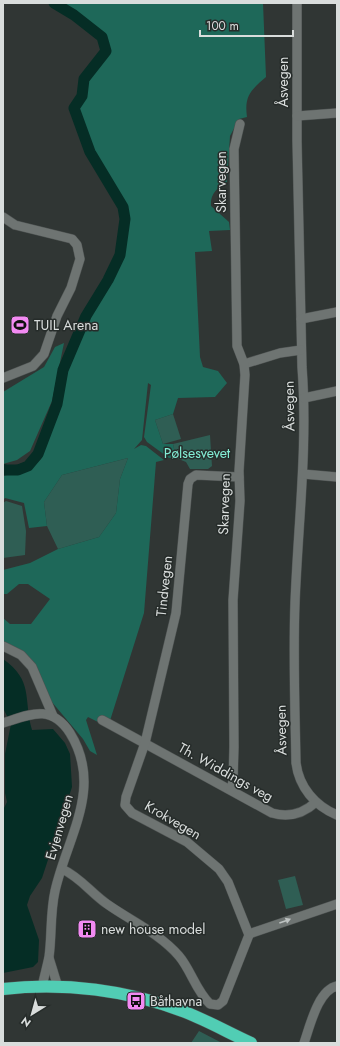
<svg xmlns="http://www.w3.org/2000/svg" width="340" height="1046" viewBox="0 0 340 1046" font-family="Jost,sans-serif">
<rect width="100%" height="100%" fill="#303634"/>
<g fill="#2f5e54">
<path d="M173,414L181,439L163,444L155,420Z"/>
<path d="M210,435L212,466L208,469H190L186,462L176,458L173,444Z"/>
<path d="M128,458L120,479L116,513L99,537L58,549L47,526L44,502L62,475Z"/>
<path d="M6,501L22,506L26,531L25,555L3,558V503Z"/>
<path d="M295,876L303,905L286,909L278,880Z"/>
<path d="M199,1031L222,1043H191Z"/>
</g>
<g fill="#1e6859">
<path d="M55,3H263L266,77C251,90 244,96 247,117L239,119L230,136L227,182C217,188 210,194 211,206L229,222L230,230L209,231L212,251L195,252L200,357L203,367L218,371L227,383L215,397L178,398L173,414L155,420L163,444H173L176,458H169L147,442L144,437L151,385L148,383L142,440L134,449L141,445L146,446L164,460L156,462L144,613L108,727L88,717L86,720L97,755L90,751L83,739L51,701L39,673L3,642V618L10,624H31L50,599L28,584H19L7,594H3V570L30,563L58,549L99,537L116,513L120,479L128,458L62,475L44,502L47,526L29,528L24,503L5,498L3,500V476L30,469L41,459L61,404L66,373L78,342L120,254L125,219L123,206L90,151L74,107L82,95L84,78L106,50L102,37L74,14Z"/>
<path d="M64,343L52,401L30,451L17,460L3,464V392L44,367L55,347Z"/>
</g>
<g fill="#052d25">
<path d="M38,454C29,466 19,476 3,474V464C17,468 27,462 38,454Z"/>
<path d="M3,659C34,681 23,698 32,730L53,729L65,743L70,754L72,787L42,878L30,896L27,905L39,940L38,962L33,967L3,973V810L7,802L5,793V754L11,724L3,708Z"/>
</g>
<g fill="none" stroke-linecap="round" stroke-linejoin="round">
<path stroke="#052d25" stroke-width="11" d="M3,470H18L28,466L38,454L57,404L63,370L86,316L108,280L120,255L125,219L123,207L90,152L74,108L82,96L84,79L106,51L102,37L74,15L54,3"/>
<defs>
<g id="minor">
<path d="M297,3V141L302,367C308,446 298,524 295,603C293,656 295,710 296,763C299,787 315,806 337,815"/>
<path d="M297,116L337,113"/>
<path d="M3,217L15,225L72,239L77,245L80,259L71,288L57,316L44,354L33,366L3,378"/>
<path d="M301,319L337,312"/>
<path d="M244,364L280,353L301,350"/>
<path d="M304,398L337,391"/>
<path d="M303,474L337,477"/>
<path d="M3,646L21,655L32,667L53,716"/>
<path d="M102,720L272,813C289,818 303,814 316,802"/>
<path d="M3,723C31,714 51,704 70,733C104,788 67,837 55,891C50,913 52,935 49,957C47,967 44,977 42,987"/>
<path d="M231,790L233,781L234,747L233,600L240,501L239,471L245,375L244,364L237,346L234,149L240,124"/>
<path d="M62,869C80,877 91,893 107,904C131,921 159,933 179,956C191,970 196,991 210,1004L218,1005L223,1001L249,935L228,882L219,869L187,842L132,813L125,805L126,797L145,743L176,613L188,484L190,479L196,475L239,477"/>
<path d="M249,934L337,904"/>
<path d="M49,958L58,987"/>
<path d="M304,1043C310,1026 318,990 337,986"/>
</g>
<path id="highway" d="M3,989C64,982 128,990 185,1012C208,1021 229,1033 251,1043"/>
</defs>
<use href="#minor" stroke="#4e5352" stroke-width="10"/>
<use href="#highway" stroke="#4e5352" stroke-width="13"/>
<use href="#minor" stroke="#6e7472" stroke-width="9"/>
<use href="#highway" stroke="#51cdb4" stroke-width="12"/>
</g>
<defs><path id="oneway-solid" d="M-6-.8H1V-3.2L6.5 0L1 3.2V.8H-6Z"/></defs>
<use fill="#bec3c2" href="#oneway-solid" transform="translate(285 921) rotate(-20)"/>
<defs>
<symbol id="stadium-square" viewBox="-11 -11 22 22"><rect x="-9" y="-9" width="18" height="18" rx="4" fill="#f28af2" stroke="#262c2a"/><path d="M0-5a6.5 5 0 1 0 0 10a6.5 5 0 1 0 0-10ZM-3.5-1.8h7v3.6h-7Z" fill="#111"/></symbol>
<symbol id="building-square" viewBox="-11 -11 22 22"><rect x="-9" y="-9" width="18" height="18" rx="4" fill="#f28af2" stroke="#262c2a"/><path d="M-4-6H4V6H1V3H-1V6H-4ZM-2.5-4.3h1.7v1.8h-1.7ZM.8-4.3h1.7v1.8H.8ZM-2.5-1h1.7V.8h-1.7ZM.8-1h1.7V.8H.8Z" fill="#111"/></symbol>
<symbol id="bus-square" viewBox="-11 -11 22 22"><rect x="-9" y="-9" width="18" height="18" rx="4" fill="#f28af2" stroke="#262c2a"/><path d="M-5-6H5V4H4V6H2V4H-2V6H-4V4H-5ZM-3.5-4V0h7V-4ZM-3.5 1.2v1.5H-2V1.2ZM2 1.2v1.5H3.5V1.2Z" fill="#111"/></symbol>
</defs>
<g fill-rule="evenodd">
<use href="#stadium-square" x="9" y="314" width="22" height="22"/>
<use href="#building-square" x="76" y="918" width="22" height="22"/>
<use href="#bus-square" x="125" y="990" width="22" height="22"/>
</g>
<g text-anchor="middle" stroke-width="3" stroke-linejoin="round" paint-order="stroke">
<g font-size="14" fill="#d9dddc" stroke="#262c2a">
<text transform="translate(283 82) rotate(-90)" y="5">Åsvegen</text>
<text transform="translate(221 182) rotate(-90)" y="5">Skarvegen</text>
<text transform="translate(289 406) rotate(-91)" y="5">Åsvegen</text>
<text transform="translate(224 504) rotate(-88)" y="5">Skarvegen</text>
<text transform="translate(164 586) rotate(-84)" y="5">Tindvegen</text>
<text transform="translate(281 730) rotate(-91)" y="5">Åsvegen</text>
<text transform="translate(226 772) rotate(29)" y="5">Th. Widdings veg</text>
<text transform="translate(173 820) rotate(30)" y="5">Krokvegen</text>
<text transform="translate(59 827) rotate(-74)" y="5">Evjenvegen</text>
</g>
<g font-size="14" fill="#d9dddc" stroke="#262c2a" text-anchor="start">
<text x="34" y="330">TUIL Arena</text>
<text x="101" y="934">new house model</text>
<text x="150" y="1006">Båthavna</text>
</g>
<g font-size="14" fill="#83edd5" stroke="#262c2a">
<text x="197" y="458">Pølsesvevet</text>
</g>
</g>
<rect width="340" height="1046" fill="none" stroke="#d9dddc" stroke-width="8"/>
<g transform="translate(32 1014) rotate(217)" stroke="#262c2a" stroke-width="3" paint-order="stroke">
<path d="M0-3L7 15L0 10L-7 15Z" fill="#d9dddc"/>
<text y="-6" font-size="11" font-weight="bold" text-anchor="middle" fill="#d9dddc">N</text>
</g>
<path d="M200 30v6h93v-6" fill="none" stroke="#d9dddc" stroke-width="2"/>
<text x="206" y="30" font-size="12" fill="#d9dddc" stroke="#262c2a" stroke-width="3" paint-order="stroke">100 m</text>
</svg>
